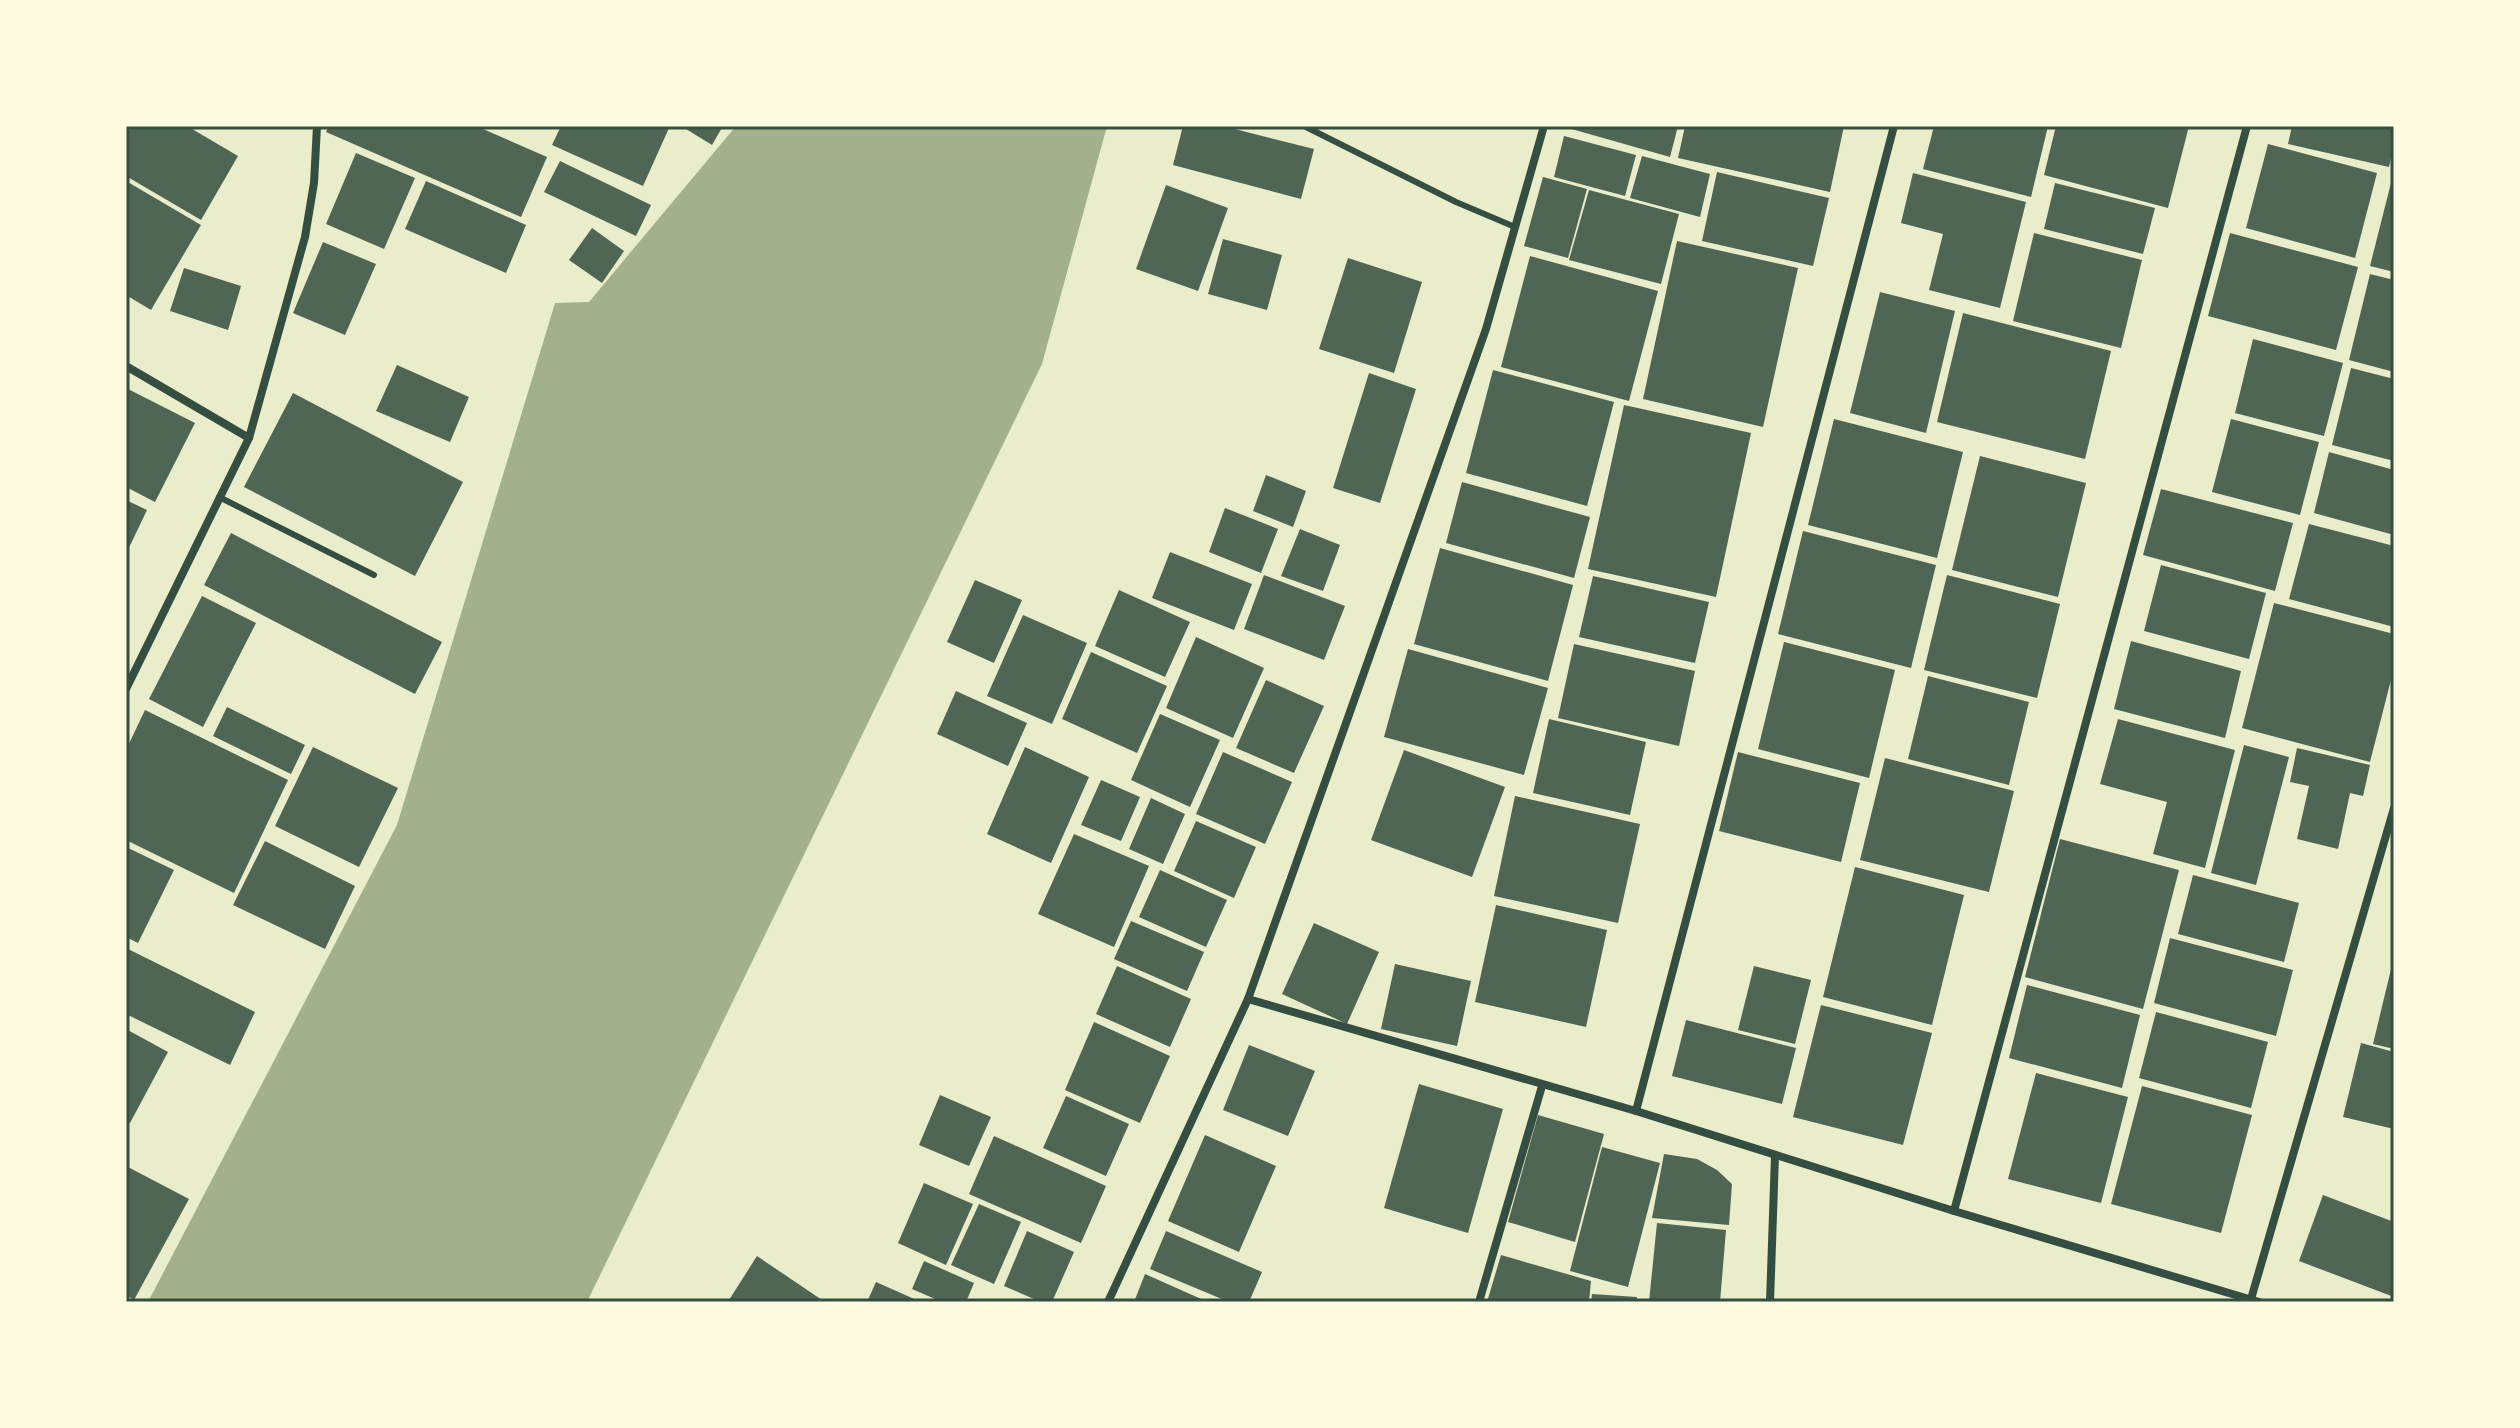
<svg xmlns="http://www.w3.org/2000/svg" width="2520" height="1428" viewBox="0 0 2520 1428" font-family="Manrope,sans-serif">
<rect width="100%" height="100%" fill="#e9edc9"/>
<path fill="#a3b18a" d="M736,126H1107L1042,364L587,1302H148L397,825L555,303L589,302Z"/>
<g fill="#4f6655">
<path d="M132,126H187L238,156L201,220L126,176V136Z"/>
<path d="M329,126H476L547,157L521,217L326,132Z"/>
<path d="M561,126H665L669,128L643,186L552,145Z"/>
<path d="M681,126H723L712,145Z"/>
<path d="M1183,126H1223L1314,149L1301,199L1173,165Z"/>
<path d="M1561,126H1678L1670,157Z"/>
<path d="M1685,126H1844L1830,192L1678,158Z"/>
<path d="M1934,126H2048L2031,197L1923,169Z"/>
<path d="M2056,126H2189L2168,208L2044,175Z"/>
<path d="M2292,126H2394V144L2389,167L2288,144Z"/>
<path d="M1564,136L1636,155L1625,196L1554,177Z"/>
<path d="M2268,144L2377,173L2355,258L2246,228Z"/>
<path d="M356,153L415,178L384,249L326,224Z"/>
<path d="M1642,156L1710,174L1700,217L1630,198Z"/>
<path d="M560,161L651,205L636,236L544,192Z"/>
<path d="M1717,172L1829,198L1813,266L1702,241Z"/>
<path d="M1913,173L2026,202L2000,308L1929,290L1943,234L1901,223Z"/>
<path d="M2393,175H2394V272L2370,266Z"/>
<path d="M1543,177L1587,189L1568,258L1524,246Z"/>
<path d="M126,181L201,225L151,310L126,295Z"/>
<path d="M426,181L526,225L506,273L405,229Z"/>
<path d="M2055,183L2155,208L2143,254L2044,229Z"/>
<path d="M1166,185L1228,208L1198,291L1136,269Z"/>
<path d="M1589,190L1679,214L1661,284L1569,260Z"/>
<path d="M592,228L624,251L602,283L569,260Z"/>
<path d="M2034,233L2142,260L2121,348L2013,321Z"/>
<path d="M2230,233L2358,267L2336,350L2208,316Z"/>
<path d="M1223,239L1282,255L1267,310L1208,294Z"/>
<path d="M1677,241L1798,268L1763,427L1643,399Z"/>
<path d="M323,242L376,264L345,335L293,313Z"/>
<path d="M1530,256L1658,291L1629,401L1501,367Z"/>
<path d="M1348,258L1422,282L1394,373L1319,349Z"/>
<path d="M184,268L241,286L228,330L170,311Z"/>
<path d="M2370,274L2394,280V372L2349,360Z"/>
<path d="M1880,292L1955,311L1926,433L1850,413Z"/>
<path d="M1963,313L2111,351L2085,459L1937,422Z"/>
<path d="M2253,339L2343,363L2324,436L2235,413Z"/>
<path d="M397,365L469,397L450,442L376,411Z"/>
<path d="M2351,368L2394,379V461L2332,445Z"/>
<path d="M1493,370L1614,402L1587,506L1466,473Z"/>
<path d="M1369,373L1416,389L1380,503L1333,488Z"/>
<path d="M126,388L195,423L155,502L126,487Z"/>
<path d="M293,393L463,482L415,576L244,487Z"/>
<path d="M1624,405L1751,433L1716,597L1588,569Z"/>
<path d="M1834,419L1963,452L1937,558L1808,525Z"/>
<path d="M2231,419L2319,442L2300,515L2212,492Z"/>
<path d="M2329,452L2394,470V535L2314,513Z"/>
<path d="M1980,456L2086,483L2058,597L1952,570Z"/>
<path d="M1266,475L1306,491L1293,527L1253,511Z"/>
<path d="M1462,482L1590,517L1574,578L1446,543Z"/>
<path d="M2161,489L2293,523L2275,591L2143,555Z"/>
<path d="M126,500L147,510L126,554Z"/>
<path d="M1225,508L1278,529L1261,573L1209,552Z"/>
<path d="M2309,524L2394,546V627L2289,599Z"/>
<path d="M1300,529L1340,545L1323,591L1281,576Z"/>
<path d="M1803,531L1936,565L1911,668L1778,634Z"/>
<path d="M231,533L442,642L415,694L204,585Z"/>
<path d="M1440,548L1573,585L1548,681L1414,644Z"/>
<path d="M1170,552L1252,584L1234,630L1152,598Z"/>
<path d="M2161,565L2266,593L2249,659L2144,631Z"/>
<path d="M1264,575L1345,606L1324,660L1244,629Z"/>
<path d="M1947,575L2060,604L2037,698L1924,670Z"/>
<path d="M1593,576L1709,602L1695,663L1579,637Z"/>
<path d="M975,580L1022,600L994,663L947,642Z"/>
<path d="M1119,590L1190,622L1165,677L1095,646Z"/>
<path d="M202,596L256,623L203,727L149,699Z"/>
<path d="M2274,603L2394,634V668L2370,762L2242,728Z"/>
<path d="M1023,615L1087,643L1052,724L987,696Z"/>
<path d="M1196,637L1264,668L1233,738L1166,708Z"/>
<path d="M2131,641L2241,671L2225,738L2114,709Z"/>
<path d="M1784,642L1895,670L1869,778L1758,749Z"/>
<path d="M1574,644L1695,671L1679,746L1558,718Z"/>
<path d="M1408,649L1548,688L1524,775L1384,737Z"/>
<path d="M1091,652L1167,686L1137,753L1062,719Z"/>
<path d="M1928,676L2029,702L2009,785L1908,759Z"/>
<path d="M1266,680L1324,706L1294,773L1236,748Z"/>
<path d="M956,691L1027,723L1008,766L937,734Z"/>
<path d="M227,707L305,745L291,774L213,736Z"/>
<path d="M145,710L288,780L234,893L126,840V750Z"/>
<path d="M1160,714L1220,740L1190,807L1131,780Z"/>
<path d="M1549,719L1646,742L1630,815L1533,793Z"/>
<path d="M2118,719L2235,750L2205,868L2153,854L2167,802L2100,784Z"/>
<path d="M2244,745L2289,757L2256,885L2211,873Z"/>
<path d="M313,747L398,788L359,867L275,826Z"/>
<path d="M1025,747L1089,777L1051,863L987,834Z"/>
<path d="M2297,748L2370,765L2363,796L2350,793L2338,849L2297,839L2309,786L2290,782Z"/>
<path d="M1404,750L1505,787L1472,877L1371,840Z"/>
<path d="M1223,752L1292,782L1265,844L1196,814Z"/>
<path d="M1738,752L1860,783L1841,862L1719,831Z"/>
<path d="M1885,758L2014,791L1989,892L1860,860Z"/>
<path d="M1101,780L1140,797L1121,841L1081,825Z"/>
<path d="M1515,796L1640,824L1618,923L1494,896Z"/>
<path d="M1151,798L1185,814L1163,864L1129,849Z"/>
<path d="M1196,821L1256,847L1234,898L1174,871Z"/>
<path d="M1074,834L1149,866L1114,947L1038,914Z"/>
<path d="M2060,839L2179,870L2143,1009L2025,977Z"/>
<path d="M265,841L355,886L325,949L233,905Z"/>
<path d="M126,847L174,870L138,943L126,937Z"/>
<path d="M1855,867L1964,895L1932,1025L1823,997Z"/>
<path d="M1160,870L1227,900L1206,947L1139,917Z"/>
<path d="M2193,875L2299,903L2284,962L2178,934Z"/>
<path d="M1496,905L1607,930L1586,1027L1475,1002Z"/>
<path d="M1131,921L1204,952L1187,991L1114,959Z"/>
<path d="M1314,923L1379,952L1347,1024L1282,994Z"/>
<path d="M2170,938L2293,970L2276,1036L2154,1003Z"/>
<path d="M126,948L255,1012L230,1065L126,1014Z"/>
<path d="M2393,961H2394V1049L2373,1044Z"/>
<path d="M1395,964L1471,981L1457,1046L1381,1029Z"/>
<path d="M1117,966L1191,999L1170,1047L1096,1014Z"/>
<path d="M1754,966L1811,980L1795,1044L1738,1030Z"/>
<path d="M2027,985L2140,1015L2122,1088L2009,1058Z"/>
<path d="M1821,1005L1932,1033L1903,1145L1793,1117Z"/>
<path d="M2156,1012L2268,1042L2251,1108L2139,1078Z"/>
<path d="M1686,1020L1796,1048L1782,1104L1672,1076Z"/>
<path d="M1094,1022L1170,1056L1140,1123L1065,1090Z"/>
<path d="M126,1029L168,1052L130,1123L126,1121Z"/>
<path d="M2361,1043L2394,1052V1129L2343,1117Z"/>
<path d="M1249,1045L1315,1071L1288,1136L1223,1110Z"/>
<path d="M2036,1073L2128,1097L2101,1203L2008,1179Z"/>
<path d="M1419,1084L1503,1109L1468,1233L1384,1208Z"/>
<path d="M2142,1086L2252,1115L2221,1233L2111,1204Z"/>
<path d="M940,1095L991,1117L969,1166L919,1145Z"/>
<path d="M1066,1096L1129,1124L1106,1176L1043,1148Z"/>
<path d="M1538,1115L1604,1134L1575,1242L1508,1222Z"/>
<path d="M1205,1135L1276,1166L1239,1252L1168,1221Z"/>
<path d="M994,1136L1106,1186L1081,1243L969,1194Z"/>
<path d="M1602,1147L1660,1163L1628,1287L1570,1271Z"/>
<path d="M1664,1154L1697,1159L1717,1170L1732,1184L1729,1225L1652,1218Z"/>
<path d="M126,1166L189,1199L134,1300L126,1295Z"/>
<path d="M924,1183L973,1204L946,1265L898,1243Z"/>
<path d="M2323,1195L2394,1222V1297L2299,1261Z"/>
<path d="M979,1204L1021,1222L994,1284L951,1265Z"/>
<path d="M1657,1223L1726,1230L1720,1302H1649Z"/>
<path d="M1027,1231L1074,1252L1052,1302H1041L1004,1286Z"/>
<path d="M1166,1231L1262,1272L1249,1302H1229L1150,1269Z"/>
<path d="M1501,1255L1591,1281L1589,1302H1487Z"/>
<path d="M757,1256L825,1302L729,1300Z"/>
<path d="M924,1261L974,1283L966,1302H942L912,1289Z"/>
<path d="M1145,1274L1208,1302H1134Z"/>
<path d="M876,1282L921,1302H867Z"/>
<path d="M1592,1294L1637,1297V1302H1591Z"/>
</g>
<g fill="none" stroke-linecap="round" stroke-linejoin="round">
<g stroke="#344e41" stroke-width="6">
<path d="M1304,126L1456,202L1515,227"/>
<path d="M219,497L374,575"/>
</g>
<g stroke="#344e41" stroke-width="8">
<path d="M126,366L249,438"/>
<path d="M126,689L249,438L305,237L314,183L317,126"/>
<path d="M1248,999L1636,1111L1954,1211L2259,1302"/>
<path d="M1636,1111L1894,126"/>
<path d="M1954,1211L2247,126"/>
<path d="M2251,1299L2394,808"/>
<path d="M1108,1302L1248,999L1486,329L1544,126"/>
<path d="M1479,1302L1542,1086"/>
<path d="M1770,1302L1775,1156"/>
</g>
</g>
<rect width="2520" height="1428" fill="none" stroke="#fefae0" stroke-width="256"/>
<rect x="128" y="128" width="2264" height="1172" fill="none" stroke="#344e41" stroke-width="3"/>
</svg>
